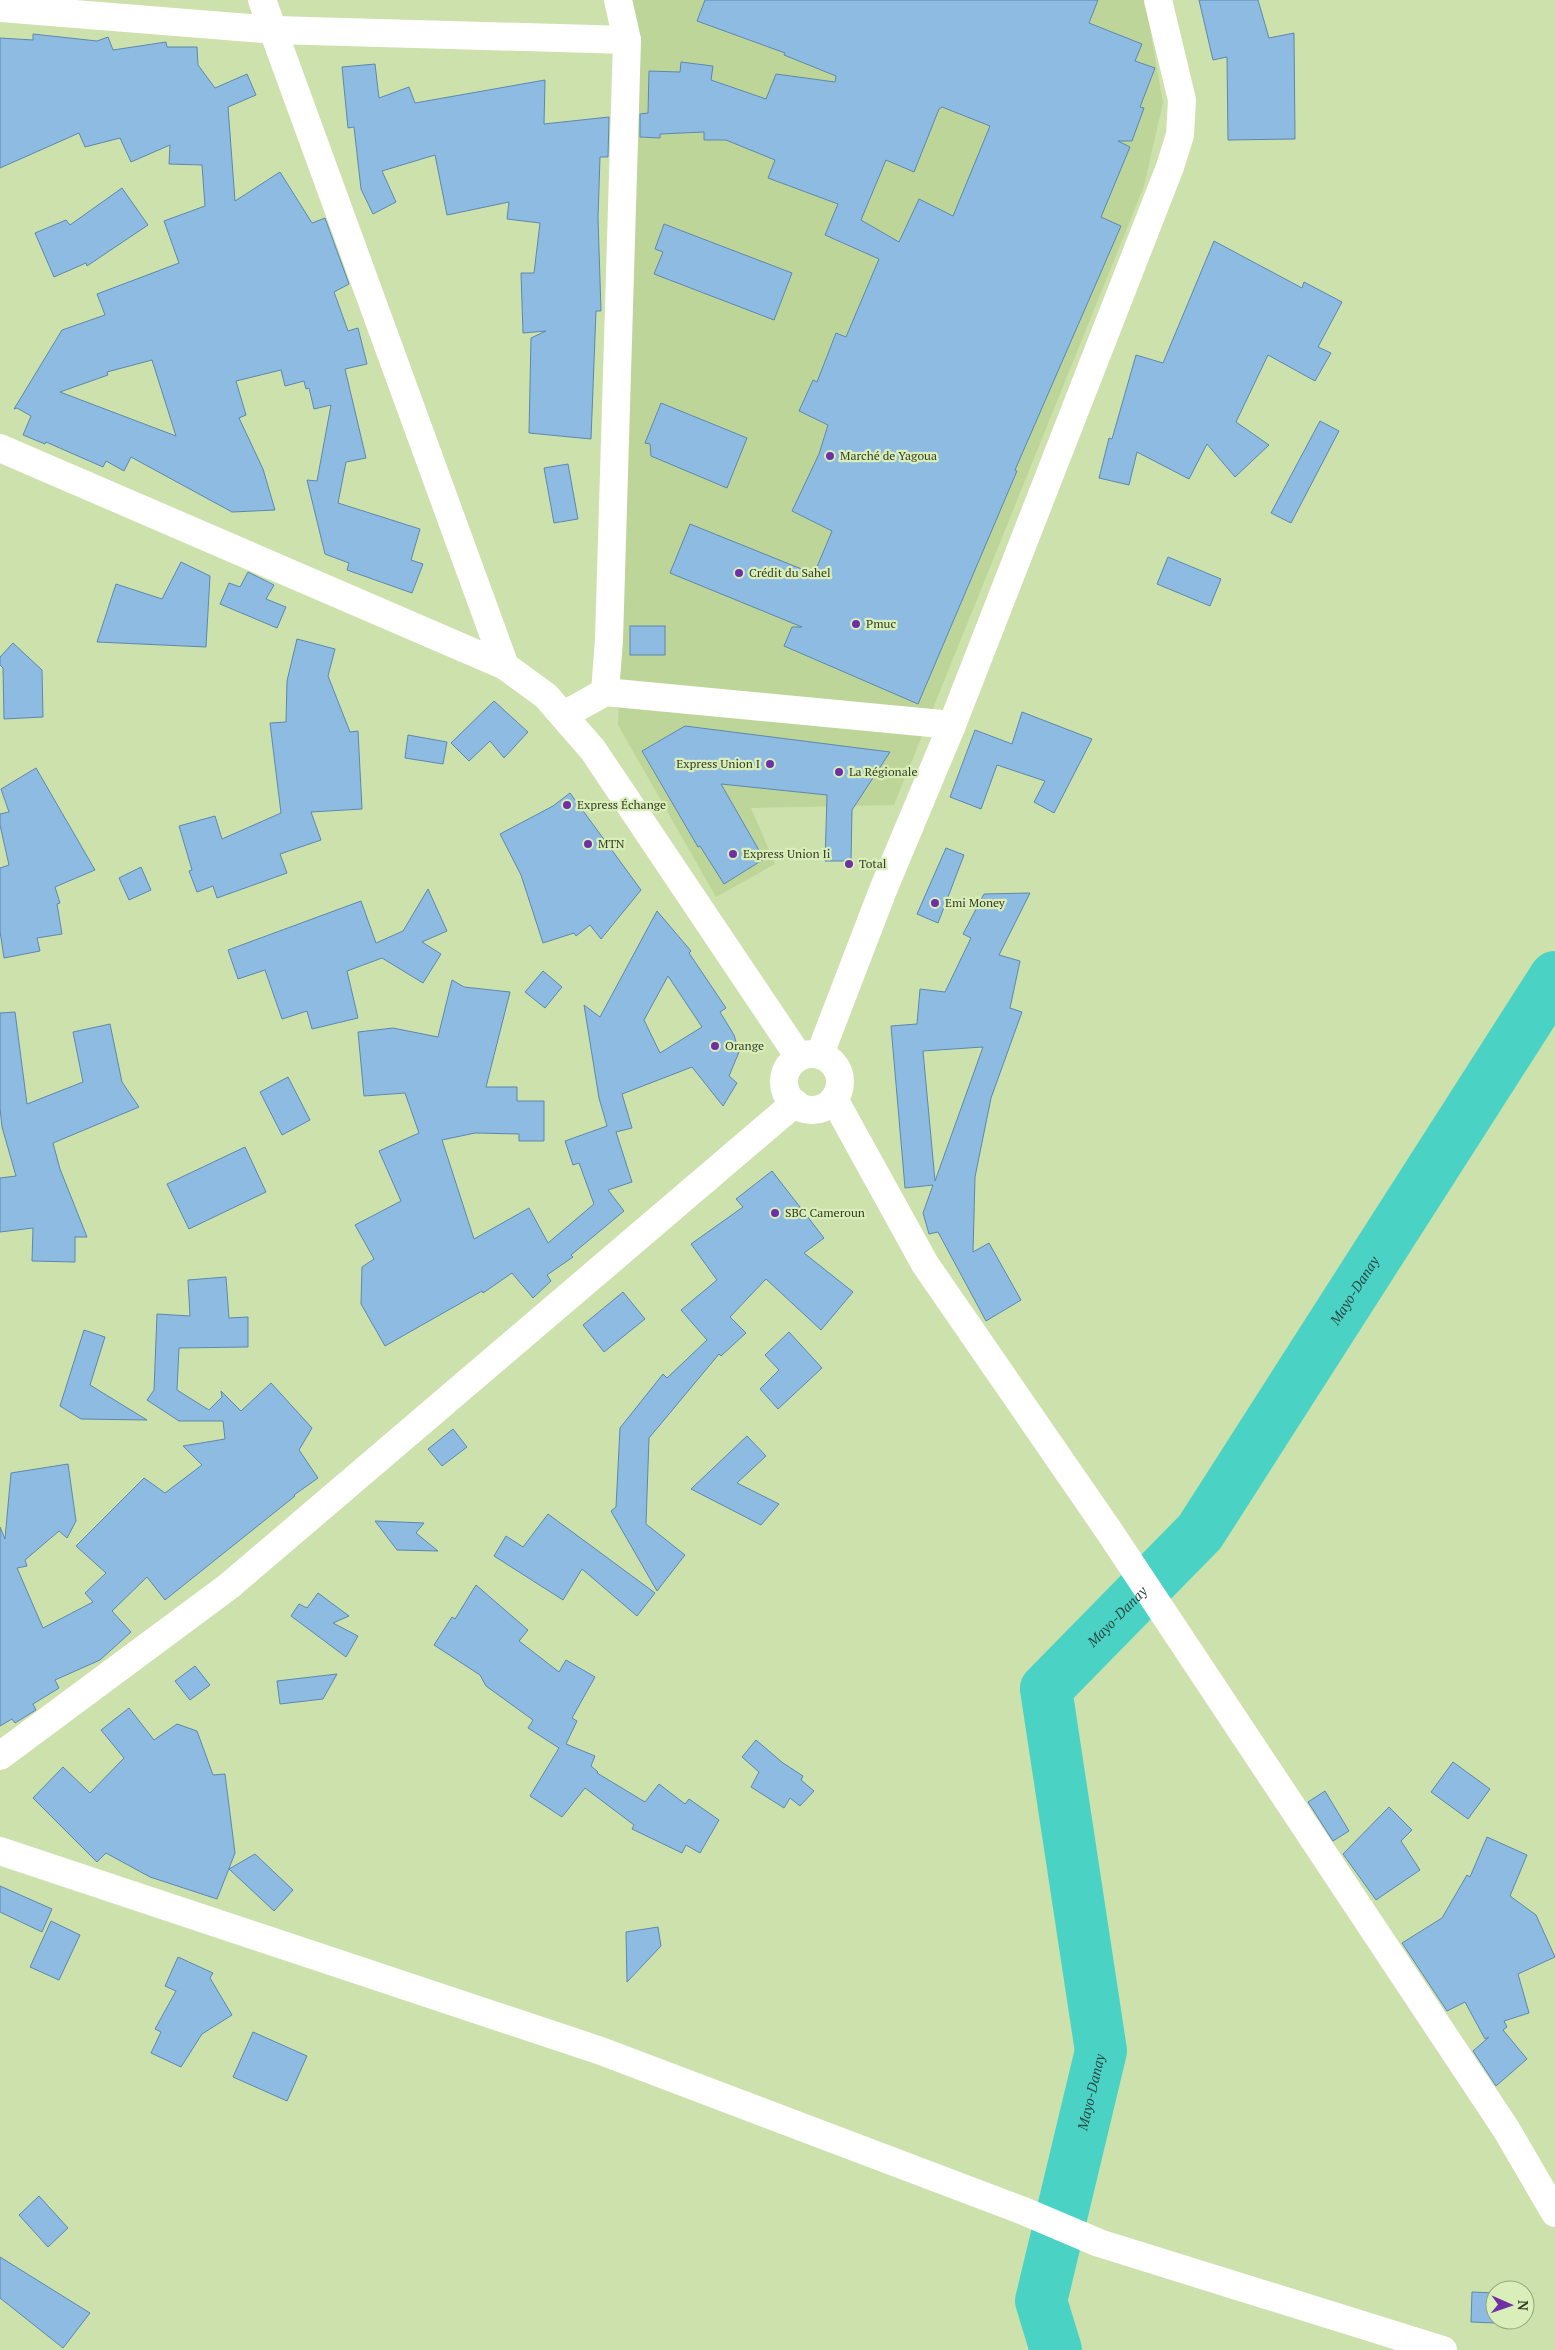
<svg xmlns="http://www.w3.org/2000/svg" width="1555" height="2350" viewBox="0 0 1555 2350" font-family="'PT Serif',serif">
<rect width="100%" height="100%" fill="#cce1ab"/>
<path fill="#bed599" d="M632,0H1145L1163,103L1144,186L894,805L751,808L775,864L716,897L618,725L638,24Z"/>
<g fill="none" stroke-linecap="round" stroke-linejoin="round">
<path stroke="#4ad3c5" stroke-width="52" id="s1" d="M1056,2350L1041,2301L1101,2051L1046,1689L1200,1532L1555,977"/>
</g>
<g fill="#8dbbe2" stroke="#5d88ad" fill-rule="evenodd">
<path d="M705,0H1098L1089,23L1142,44L1135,61L1155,68L1140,107L1144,108L1132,141H1118L1130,147L1101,217L1121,226L1015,470L1017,471L918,704L784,646L792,627H802L670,573L690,524L814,574L832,531L792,511L819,454L828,425L799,411L813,380L817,382L836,333L846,337L879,259L825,235L838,204L768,178L775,160L726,140H704V132L660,134V138L640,137V114L648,113L649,71L680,72L681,62L713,66L711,80L766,99L776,74L835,82L836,76L784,55L785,53L697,21ZM942,107L990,126L953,216L919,199L899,242L861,220L886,160L914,172L939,109Z"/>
<path d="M1199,0H1258L1269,38L1294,33L1295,139L1228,140L1227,57L1213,60Z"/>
<path d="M33,34L97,41L108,37L113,50L166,42L167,47H197L198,65L215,88L247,74L256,95L228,107L235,201L280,172L312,223L325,218L349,284L334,292L348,331L358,328L367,364L345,369L366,458L346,462L338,503L420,529L411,560L423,564L412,593L347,570L349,563L325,554L307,480L317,481L331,405L314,409L309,388L306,389L304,381L285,386L281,370L236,381L246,415L239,418L263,469L275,510L232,512L131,457L124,471L106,461L103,467L46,442L45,444L23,435L31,416L17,408L14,409L62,330L105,315L97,294L179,263L164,221L205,206L202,165L169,164L170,145L131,162L120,138L85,147L79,133L0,168V38L33,40ZM152,360L176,436L60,392L108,375L107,372Z"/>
<path d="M375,64L379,98L409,87L415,103L545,80L544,124L609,117L608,157H600L598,218L601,311H596L591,439L529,433L531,338L546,331L523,333L521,273H534L540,223L507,219L509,202L447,215L435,155L382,171L396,202L373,214L361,189L354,127L348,128L342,67Z"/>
<path d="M122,188L148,225L87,266L86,263L54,277L35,233L66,220L70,225Z"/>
<path d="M664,224L792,273L774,320L654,274L663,252L655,249Z"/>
<path d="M1214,241L1302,288L1304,282L1342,302L1318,347L1331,353L1315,381L1268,355L1236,422L1269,445L1235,477L1207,444L1189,479L1137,452L1129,485L1099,478L1109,438L1112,439L1136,355L1163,363Z"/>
<path d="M661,403L747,438L727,488L651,456L650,444L645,443Z"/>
<path d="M1320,421L1339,431L1291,523L1271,513Z"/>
<path d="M568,464L578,519L554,523L544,468Z"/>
<path d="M1168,557L1221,579L1210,606L1157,584Z"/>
<path d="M181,562L210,576L206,647L97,642L116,584L162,599Z"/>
<path d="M248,572L274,585L266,599L286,607L277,628L220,604L229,583L240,587Z"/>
<rect x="630" y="626" width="35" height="29"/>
<path d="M297,639L335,649L328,676L350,732L358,731L362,809L311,812L321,840L280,854L287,873L217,898L213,886L197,892L189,871L192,870L179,826L215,816L222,839L281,813L270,723L286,722L287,681Z"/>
<path d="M13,643L42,670L43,717L4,719L3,668L0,665V657Z"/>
<path d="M494,701L528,732L504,758L490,741L469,761L451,743Z"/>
<path d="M1022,712L1092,739L1054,813L1034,802L1045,781L997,765L981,809L950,797L975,730L1012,744Z"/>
<path d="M685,726L890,752L852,810L851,861H825L827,795L721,784L764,859L724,884L700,846L698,847L642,751Z"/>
<path d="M408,735L447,742L443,764L405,758Z"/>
<path d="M36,768L95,870L55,887L60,903L57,904L62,934L37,938L40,951L4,958L0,931V868L9,865L0,825V814L9,812L1,789Z"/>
<path d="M570,793L641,890L601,939L590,925L576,936L574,933L543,943L521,875L500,834L553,806Z"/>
<path d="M946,848L964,855L938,923L917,914Z"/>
<path d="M141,867L151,890L129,900L119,878Z"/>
<path d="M428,889L447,931L422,942L441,954L423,983L382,958L347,971L358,1018L312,1029L307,1011L282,1019L265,970L238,979L228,950L361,901L376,943L403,931Z"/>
<path d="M1030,893L999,955L1020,961L1010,1008L1022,1012L991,1098L975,1177L973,1252L989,1243L1021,1300L986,1321L938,1232L929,1234L923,1213L933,1185L905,1188L891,1026L917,1024L920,989L945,992L971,938L963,934L984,894ZM983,1047L935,1181L923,1051Z"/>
<path d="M657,911L691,951L689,953L726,1008L720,1012L734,1035L739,1052L729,1076L737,1083L723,1106L692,1067L622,1094L632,1128L616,1132L632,1182L608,1190L624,1211L571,1255L573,1257L547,1275L551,1281L533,1298L512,1273L483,1293L482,1291L385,1346L361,1304L362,1267L374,1259L355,1225L401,1201L379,1151L419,1133L405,1093L364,1096L358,1032L393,1028L438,1037L452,980L464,987L510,992L486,1087H517V1101H544V1141H519V1134L475,1133L442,1140L474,1239L529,1208L548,1243L594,1204L579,1163L573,1165L565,1141L607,1126L599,1098L584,1005L600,1017ZM668,976L702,1027L660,1053L644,1020Z"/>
<path d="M543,971L562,987L545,1008L525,992Z"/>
<path d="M15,1012L27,1104L83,1082L73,1032L110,1024L122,1082L139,1107L53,1143L60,1169L87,1237H75V1262L32,1261L33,1228L0,1232V1178L16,1176L2,1127L0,1108V1013Z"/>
<path d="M288,1077L310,1120L282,1135L260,1092Z"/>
<path d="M245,1147L266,1192L189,1229L167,1184Z"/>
<path d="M772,1171L824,1238L804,1253L853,1292L821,1330L766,1279L730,1317L746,1333L721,1356L719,1354L649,1438L646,1524L685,1555L657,1591L611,1511L616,1507L620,1428L663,1374L667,1378L707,1340L681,1310L717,1280L691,1244L743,1207L736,1199Z"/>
<path d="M226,1277L229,1318L248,1317V1347L179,1348L177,1390L209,1410L222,1397L221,1391L241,1411L271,1383L312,1428L299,1450L318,1478L294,1495L295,1496L165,1600L147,1577L112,1611L131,1632L100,1660L55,1680L59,1688L33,1704L36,1710L15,1723L12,1719L0,1726V1527L5,1539L11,1473L68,1464L76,1521L67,1538L59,1531L25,1560L27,1566L17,1568L43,1628L93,1602L85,1593L106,1573L76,1546L144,1478L165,1493L202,1465L183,1446L225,1439L223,1421H179L147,1400L154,1390L157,1314L190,1316L188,1280Z"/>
<path d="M623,1292L645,1319L604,1352L583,1325Z"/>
<path d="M84,1330L105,1337L90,1385L147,1420L81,1419L60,1406Z"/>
<path d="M789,1332L822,1368L778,1409L760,1389L779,1370L765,1355Z"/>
<path d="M453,1429L467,1447L442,1466L428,1449Z"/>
<path d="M747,1436L766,1456L737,1483L779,1504L761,1525L691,1489Z"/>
<path d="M548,1514L655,1593L637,1616L582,1569L563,1600L494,1556L506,1536L523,1547Z"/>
<path d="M375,1521L424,1523L416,1533L438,1551L397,1550Z"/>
<path d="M476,1585L528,1630L519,1641L559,1672L566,1660L595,1677L572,1718L577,1721L566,1744L595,1756L591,1766L598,1772L597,1773L645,1802L659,1784L685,1804L689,1799L719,1820L700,1853L686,1845L682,1853L632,1829L634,1825L585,1788L562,1817L530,1796L559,1748L528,1728L533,1720L486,1686L480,1675L434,1645L452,1617L455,1619Z"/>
<path d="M318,1593L349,1616L333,1623L358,1636L346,1657L291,1616L299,1604L307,1608Z"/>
<path d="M195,1666L210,1685L190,1700L175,1681Z"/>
<path d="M337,1674L323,1699L280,1704L277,1681Z"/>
<path d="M129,1708L154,1740L177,1724L197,1731L213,1775L225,1774L235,1853L217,1899L150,1877L106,1853L97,1862L33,1798L63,1767L90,1793L124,1758L101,1730Z"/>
<path d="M756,1740L783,1763L803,1776L801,1780L814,1791L800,1806L790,1798L784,1808L751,1787L759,1772L742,1757Z"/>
<path d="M1453,1762L1490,1789L1468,1819L1431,1792Z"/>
<path d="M1325,1791L1349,1831L1333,1841L1308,1802Z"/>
<path d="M1389,1807L1412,1830L1401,1841L1420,1870L1376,1900L1343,1854Z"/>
<path d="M1487,1837L1527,1855L1510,1896L1536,1915L1555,1957L1518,1974L1529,2013L1504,2021L1507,2027L1503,2030L1527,2059L1496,2086L1473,2051L1489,2037L1485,2039L1465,2002L1447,2011L1402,1943L1442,1918L1467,1875L1470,1877Z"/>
<path d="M255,1854L293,1890L274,1911L229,1869Z"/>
<path d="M0,1886L52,1909L42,1932L0,1912Z"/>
<path d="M51,1921L80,1935L59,1980L30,1967Z"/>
<path d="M658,1927L661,1946L627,1982L626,1932Z"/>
<path d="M178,1957L213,1973L210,1978L232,2015L202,2034L181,2067L151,2053L161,2032L155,2029L176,1991L165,1986Z"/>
<path d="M253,2032L307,2056L287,2101L233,2077Z"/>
<path d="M39,2196L68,2228L48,2247L19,2215Z"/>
<path d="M0,2257L90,2313L63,2348L0,2298Z"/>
<path d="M1472,2292L1495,2293L1494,2323L1471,2322Z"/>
</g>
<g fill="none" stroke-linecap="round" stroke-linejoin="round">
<g stroke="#fff" stroke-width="28">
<path d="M262,0L505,666"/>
<path d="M0,8L275,30L627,40"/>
<path d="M605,692L609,640L627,40L618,0"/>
<path d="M564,715L605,692L952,725"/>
<path d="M0,1851L601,2051L1021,2210L1099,2243L1443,2350"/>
</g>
<g stroke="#fff" stroke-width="28">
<path d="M0,448L505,666L546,696L593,750L799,1057"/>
<path d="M820,1054L883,890L952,725L1170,167L1180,135L1182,100L1158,0"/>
<circle cx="812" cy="1082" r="28"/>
<path d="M834,1099L925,1264L1109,1531L1506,2129L1555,2213"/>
<path d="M0,1756L229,1586L795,1103"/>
</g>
</g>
<g fill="#7030a5" stroke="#d9eeb8" stroke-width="2">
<circle cx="830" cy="456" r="5"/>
<circle cx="739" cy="573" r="5"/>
<circle cx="856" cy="624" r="5"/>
<circle cx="770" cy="764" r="5"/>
<circle cx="839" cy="772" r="5"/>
<circle cx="567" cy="805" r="5"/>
<circle cx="588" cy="844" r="5"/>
<circle cx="733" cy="854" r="5"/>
<circle cx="849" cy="864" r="5"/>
<circle cx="935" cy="903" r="5"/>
<circle cx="715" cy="1046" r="5"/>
<circle cx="775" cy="1213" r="5"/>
</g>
<g text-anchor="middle" stroke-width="4.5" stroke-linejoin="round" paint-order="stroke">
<g font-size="12" fill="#343c27" stroke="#d9eeb8" text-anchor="start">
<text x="840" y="460">Marché de Yagoua</text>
<text x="749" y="577">Crédit du Sahel</text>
<text x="866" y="628">Pmuc</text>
<text x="760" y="768" text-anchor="end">Express Union I</text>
<text x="849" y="776">La Régionale</text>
<text x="577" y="809">Express Échange</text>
<text x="598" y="848">MTN</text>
<text x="743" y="858">Express Union Ii</text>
<text x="859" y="868">Total</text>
<text x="945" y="907">Emi Money</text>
<text x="725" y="1050">Orange</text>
<text x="785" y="1217">SBC Cameroun</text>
</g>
<g font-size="14" font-style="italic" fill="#2a4743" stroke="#d9eeb8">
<text dy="5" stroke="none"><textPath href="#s1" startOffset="1181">Mayo-Danay</textPath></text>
<text dy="5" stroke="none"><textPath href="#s1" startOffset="776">Mayo-Danay</textPath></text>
<text dy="5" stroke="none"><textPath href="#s1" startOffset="266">Mayo-Danay</textPath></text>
</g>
</g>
<g transform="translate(1510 2305) rotate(92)"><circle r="24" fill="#d9eeb8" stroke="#97a77e"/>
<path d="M0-4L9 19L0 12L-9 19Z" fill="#7030a5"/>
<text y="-8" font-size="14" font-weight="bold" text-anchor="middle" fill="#343c27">N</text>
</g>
</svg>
